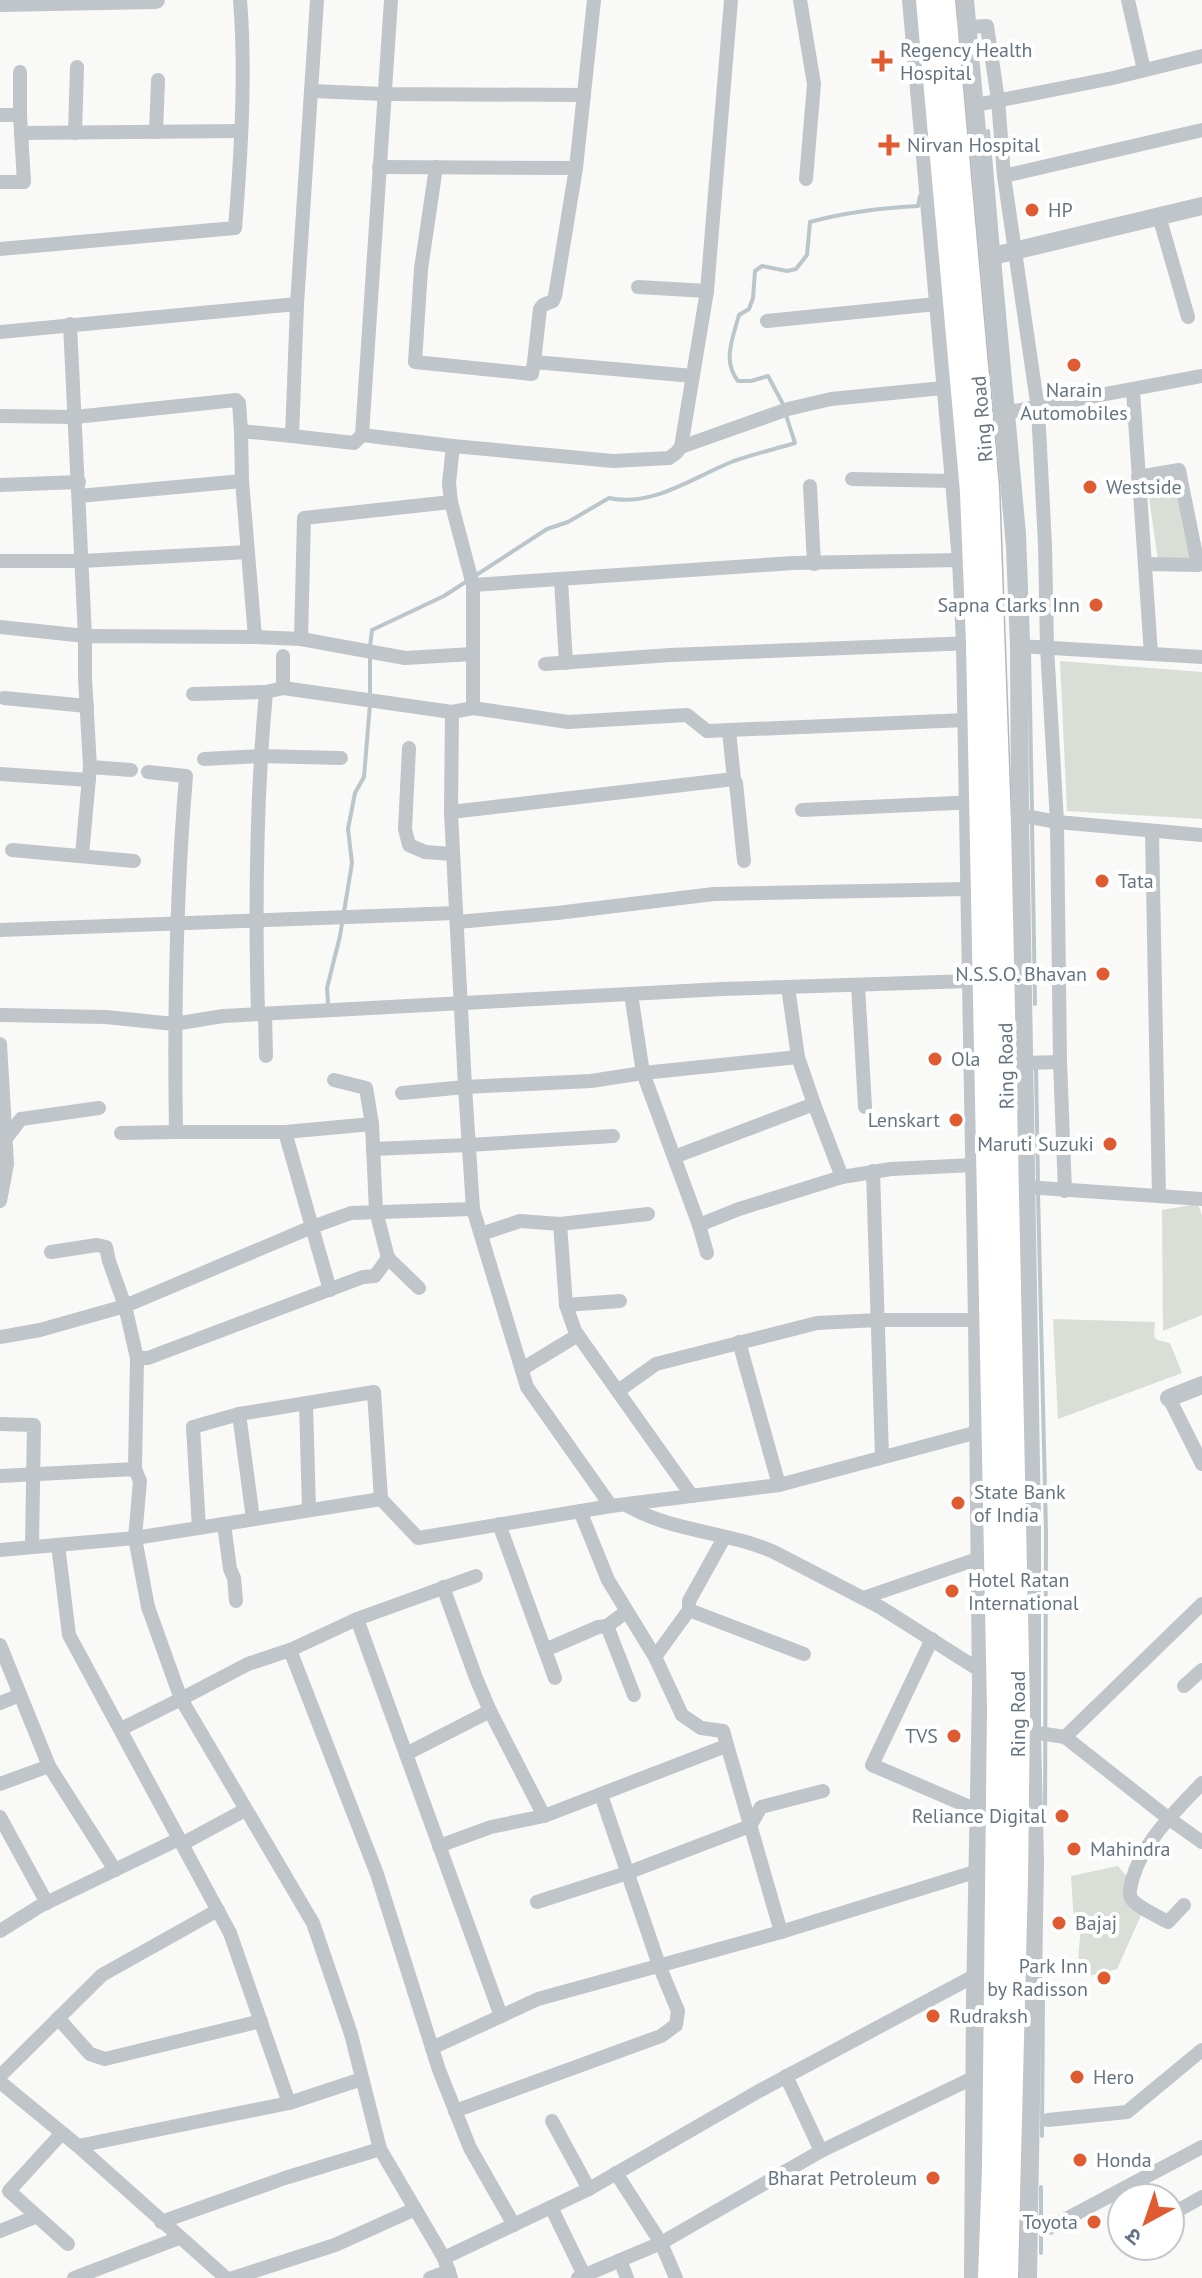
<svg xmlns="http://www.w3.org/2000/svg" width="1202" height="2278" viewBox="0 0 1202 2278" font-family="'PT Sans','Noto Sans Devanagari',sans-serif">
<rect width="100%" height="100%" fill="#f9f9f7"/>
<g fill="#d9ded6">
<path d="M1176,485L1192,561H1158L1148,490Z"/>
<path d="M1060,661L1202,672V819L1067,811Z"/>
<path d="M1198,1204L1202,1216V1315L1163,1331L1162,1210Z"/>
<path d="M1053,1319L1155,1322L1154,1336L1157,1340L1170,1343L1182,1373L1058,1419Z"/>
<path d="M1118,1866L1127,1877C1120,1900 1123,1900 1142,1913L1117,1969L1094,1975L1077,1974L1081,1925L1074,1924L1071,1876Z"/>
</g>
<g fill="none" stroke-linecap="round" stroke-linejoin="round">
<g stroke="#bbc6cb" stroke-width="4">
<path d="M988,131L998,251"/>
<path d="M999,259L1024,534L1028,641"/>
<path d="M784,406L768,376L751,381H738C722,361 733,337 739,315L749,309L753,298L755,271L762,266L787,271L796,269L807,255L810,222C846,212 881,208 918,206L920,196"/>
<path d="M370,647L372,630L444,596L547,529L568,522L609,498C652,508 695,476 734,461C754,454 775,449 795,443L786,415"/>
<path d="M1029,650L1032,813"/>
<path d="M370,656V695"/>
<path d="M1032,822L1035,1004"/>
<path d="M328,1003L327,988L340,936L352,863L348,829L355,793L364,777L370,704"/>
<path d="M1036,1068L1038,1184"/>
<path d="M1038,1192L1046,1532L1045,1822"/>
<path d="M1042,2136L1043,1992"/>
<path d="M1041,2253V2187"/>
</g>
<defs>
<g id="trunk">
<path d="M927,0L971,492L977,643L998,1708L993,2169L989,2278"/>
<path d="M944,0L988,488L1000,824L1019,1708L1017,1880L1007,2278"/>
</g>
</defs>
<use href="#trunk" stroke="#b4b8bc" stroke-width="25"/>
<g stroke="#c0c5c9" stroke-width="14">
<path d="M317,0L297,304L292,436L354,443L362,435"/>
<path d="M391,0L362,435L453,446"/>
<path d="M731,0L707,291L681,447L676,453L669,458L613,461L453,446L449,483L451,502L473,585V708L452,712L451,812L465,1087L473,1209L527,1387L611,1506L779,1485L978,1432"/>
<path d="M800,0L814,84L806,179"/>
<path d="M1128,0L1144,70"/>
<path d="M946,28L987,26L998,100L1004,176L1038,409L1045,545L1047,647L1057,822L1060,1062L1065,1191"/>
<path d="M20,72V115"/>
<path d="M311,91L384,94L584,95"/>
<path d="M976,105L1113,78L1202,56"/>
<path d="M0,115H20L24,182H0"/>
<path d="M156,132L158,80"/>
<path d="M21,133L240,131"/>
<path d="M75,133L77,67"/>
<path d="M379,167L576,168L594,0"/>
<path d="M436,167L421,269L415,362L532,374L534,362"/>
<path d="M576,168L555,296L553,301L543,305L540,309L534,362L693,376"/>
<path d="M1004,176L1202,130"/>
<path d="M1159,216L1188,317"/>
<path d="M0,249L235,228C241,155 246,73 240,0"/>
<path d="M638,287L707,291"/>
<path d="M767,321L946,303"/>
<path d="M0,332L297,304"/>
<path d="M1133,391L1151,654"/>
<path d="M1004,413L1202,376"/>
<path d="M0,416L75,417L236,400L239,403L241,431"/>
<path d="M681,447L788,409L831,399L953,387"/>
<path d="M1138,477L1179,470L1198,565L1145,564"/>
<path d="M852,479L954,481"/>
<path d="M0,485L79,482"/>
<path d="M810,486L814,564"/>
<path d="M79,496L242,481"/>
<path d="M0,561H82L248,552"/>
<path d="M561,580L566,663"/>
<path d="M473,585L793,563L961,560"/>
<path d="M0,627L85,636L70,324"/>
<path d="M255,637L301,639L304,518L451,502"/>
<path d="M301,639L405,658L473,654"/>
<path d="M1019,646L1202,657"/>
<path d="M545,664L670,655L972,643"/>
<path d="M283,688L452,712"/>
<path d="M193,694L266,692"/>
<path d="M4,698L87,706"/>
<path d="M473,708L568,722L687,715L707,731L965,720"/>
<path d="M729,731L734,779"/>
<path d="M409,748L405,829L409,845L425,852L453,854"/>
<path d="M204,759L260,756L341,758"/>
<path d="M90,767L131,770"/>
<path d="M148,772L186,776C176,895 174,1013 176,1132H285L372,1124L366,1088L334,1080"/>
<path d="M0,774L89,780"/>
<path d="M802,810L977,802"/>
<path d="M451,812L734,779L736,783L744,861"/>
<path d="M1020,815L1057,822L1202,835"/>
<path d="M1152,832L1159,1196"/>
<path d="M12,850L134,861"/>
<path d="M82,855L90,767L85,678V636L255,637L242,481L241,431L292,436"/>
<path d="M457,922L557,913L714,894L968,889"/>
<path d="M0,930L456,913"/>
<path d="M858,985L865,1107"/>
<path d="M788,987L798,1057L814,1104L842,1177"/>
<path d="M631,994L643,1073L699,1225L707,1253"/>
<path d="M258,1014C255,907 256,799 266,692L283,688V656"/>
<path d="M265,1014L266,1056"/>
<path d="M0,1015L106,1017L174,1024L223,1016L722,989L970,981"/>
<path d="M0,1044L7,1164L0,1201"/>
<path d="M1024,1063L1060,1062"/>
<path d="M402,1093L465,1087L591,1081L643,1073L798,1057"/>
<path d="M372,1124L376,1211L388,1258L419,1288"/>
<path d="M121,1133L176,1132"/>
<path d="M4,1141L21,1119L99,1108"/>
<path d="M373,1149L469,1145L613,1136"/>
<path d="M674,1157L814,1104"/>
<path d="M873,1171L882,1457"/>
<path d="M1026,1187L1202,1199"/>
<path d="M560,1224L648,1214"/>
<path d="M699,1225L739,1209L842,1177L891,1169L974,1165"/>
<path d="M481,1234L520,1221L560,1224L566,1305L575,1331L692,1496"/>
<path d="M51,1252L97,1245L106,1247L109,1261L125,1306L137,1358H148L363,1277L375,1276L388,1258"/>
<path d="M330,1290L312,1227L351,1213L473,1209"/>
<path d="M566,1305L620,1301"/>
<path d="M0,1337L40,1330L125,1306L312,1227L285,1132"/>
<path d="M739,1342L779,1485"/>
<path d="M522,1369L578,1335"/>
<path d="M618,1391L656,1364L817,1323L878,1320H977"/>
<path d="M1169,1398L1202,1464"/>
<path d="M306,1403L309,1510"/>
<path d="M239,1414L253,1519"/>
<path d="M0,1424L34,1425L32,1547"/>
<path d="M135,1469L137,1358"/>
<path d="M0,1476L135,1469L140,1481L135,1538L148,1607L181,1699L248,1664L290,1650L377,1874L439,2070L470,2148L514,2225"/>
<path d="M626,1505C672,1532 726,1531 774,1552L880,1607L981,1671"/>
<path d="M580,1511L608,1580L655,1657L682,1715L701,1728L723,1731L781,1932"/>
<path d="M224,1524L230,1569L234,1578L236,1601"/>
<path d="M499,1524L555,1678"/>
<path d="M199,1528L193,1427L239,1414L374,1392L381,1499"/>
<path d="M58,1545L69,1635L230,1933L289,2103"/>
<path d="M0,1550L135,1538L381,1499L418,1538L611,1506"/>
<path d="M443,1587L476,1678L490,1711L544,1816"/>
<path d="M863,1598L980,1558"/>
<path d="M689,1610L804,1654"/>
<path d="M357,1619L501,2016"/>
<path d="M607,1626L634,1695"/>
<path d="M932,1639L872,1765L979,1811"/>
<path d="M0,1645L49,1766L115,1870"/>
<path d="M290,1650L357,1619L476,1576"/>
<path d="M545,1650L598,1627L607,1626L626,1612"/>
<path d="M655,1657L689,1610V1601L724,1538"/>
<path d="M1184,1686L1202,1670"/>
<path d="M0,1703L20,1695"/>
<path d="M121,1729L181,1699L313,1923L351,2034L380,2149"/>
<path d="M1032,1732L1065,1737L1168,1818L1202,1842"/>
<path d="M1065,1737L1202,1604"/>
<path d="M406,1754L490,1711"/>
<path d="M0,1784L49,1766"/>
<path d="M0,1817L47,1903"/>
<path d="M182,1844L245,1810"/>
<path d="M439,1846L491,1827L544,1816L726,1746"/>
<path d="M537,1902L627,1873L750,1826L761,1807L823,1791"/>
<path d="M1184,1905L1168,1922C1159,1917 1135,1906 1131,1898C1128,1892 1131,1886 1132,1880C1143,1841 1175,1812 1202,1783"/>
<path d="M0,1931L40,1906L179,1839"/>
<path d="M58,2018L90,2054L105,2059L261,2021"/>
<path d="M432,2048L538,1999L781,1932L978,1871L982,1863"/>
<path d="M0,2076L102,1975L218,1910"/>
<path d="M786,2076L821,2151"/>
<path d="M0,2082L78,2146L226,2278"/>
<path d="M455,2111L661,2036L676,2025L678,2011L659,1965L601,1795"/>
<path d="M1048,2120L1127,2112L1202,2050"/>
<path d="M552,2121L589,2189"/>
<path d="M62,2133L9,2191L68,2244"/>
<path d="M78,2146L289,2103L362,2079"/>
<path d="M551,2207L584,2275"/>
<path d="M1170,2215L1202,2197"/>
<path d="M161,2222L285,2178L380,2149L444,2258L589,2189L759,2091L976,1975"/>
<path d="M1049,2228L1202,2147"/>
<path d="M0,2231L35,2217"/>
<path d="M444,2258L451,2278"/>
<path d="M620,2260L627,2278"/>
<path d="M74,2278L179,2238"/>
<path d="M233,2278L335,2245L415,2209"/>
<path d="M430,2278L449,2271"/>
<path d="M578,2278L661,2243L616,2173"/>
<path d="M676,2278L661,2243L821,2151L975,2077"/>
</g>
<g stroke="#c0c5c9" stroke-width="18">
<path d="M911,0L961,560L965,643L977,1320L981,1688L975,2000L973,2278"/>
<path d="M965,0L1015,547L1019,646L1020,815L1032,1526V1732L1035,1862L1028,2278"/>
<path d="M0,3L156,0"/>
<path d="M989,257L1202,206"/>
<path d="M1169,1398L1202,1385"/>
</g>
<use href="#trunk" stroke="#fff" stroke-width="22"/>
</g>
<g fill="#e05b30" stroke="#fff" stroke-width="3">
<path d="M878 49h8v8h8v8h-8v8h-8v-8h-8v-8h8z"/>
<path d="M885 133h8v8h8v8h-8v8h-8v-8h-8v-8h8z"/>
<circle cx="1032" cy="210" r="8"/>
<circle cx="1074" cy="365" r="8"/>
<circle cx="1090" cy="487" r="8"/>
<circle cx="1096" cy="605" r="8"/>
<circle cx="1102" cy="881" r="8"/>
<circle cx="1103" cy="974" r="8"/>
<circle cx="935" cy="1059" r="8"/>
<circle cx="956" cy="1120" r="8"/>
<circle cx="1110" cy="1144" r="8"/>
<circle cx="958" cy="1503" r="8"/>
<circle cx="952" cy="1591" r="8"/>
<circle cx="954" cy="1736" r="8"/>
<circle cx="1062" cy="1816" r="8"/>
<circle cx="1074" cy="1849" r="8"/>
<circle cx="1059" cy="1923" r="8"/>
<circle cx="1104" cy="1978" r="8"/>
<circle cx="933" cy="2016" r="8"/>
<circle cx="1077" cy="2077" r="8"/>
<circle cx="1080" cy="2160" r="8"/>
<circle cx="933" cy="2178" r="8"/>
<circle cx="1094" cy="2222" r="8"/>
</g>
<g text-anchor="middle" stroke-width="8" stroke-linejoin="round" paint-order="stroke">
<g font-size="20" fill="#657481" stroke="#fff" text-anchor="start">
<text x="900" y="57">Regency Health<tspan x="900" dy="23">Hospital</tspan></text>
<text x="907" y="152">Nirvan Hospital</text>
<text x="1048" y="217">HP</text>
<text x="1074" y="397" text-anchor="middle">Narain<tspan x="1074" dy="23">Automobiles</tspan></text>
<text x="1106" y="494">Westside</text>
<text x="1080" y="612" text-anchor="end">Sapna Clarks Inn</text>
<text x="1118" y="888">Tata</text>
<text x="1087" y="981" text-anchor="end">N.S.S.O. Bhavan</text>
<text x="951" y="1066">Ola</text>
<text x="940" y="1127" text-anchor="end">Lenskart</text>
<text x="1094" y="1151" text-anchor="end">Maruti Suzuki</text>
<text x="974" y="1499">State Bank<tspan x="974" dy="23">of India</tspan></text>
<text x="968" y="1587">Hotel Ratan<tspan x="968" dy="23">International</tspan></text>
<text x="938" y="1743" text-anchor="end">TVS</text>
<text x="1046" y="1823" text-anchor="end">Reliance Digital</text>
<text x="1090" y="1856">Mahindra</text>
<text x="1075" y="1930">Bajaj</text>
<text x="1088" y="1973" text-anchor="end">Park Inn<tspan x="1088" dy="23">by Radisson</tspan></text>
<text x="949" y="2023">Rudraksh</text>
<text x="1093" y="2084">Hero</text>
<text x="1096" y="2167">Honda</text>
<text x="917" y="2185" text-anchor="end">Bharat Petroleum</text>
<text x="1078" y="2229" text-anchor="end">Toyota</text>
</g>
<g font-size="20" fill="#657481" stroke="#fff">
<text transform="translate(982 419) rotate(-95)" y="7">Ring Road</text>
<text transform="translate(1006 1066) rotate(-91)" y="7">Ring Road</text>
<text transform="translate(1018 1714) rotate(-90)" y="7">Ring Road</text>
</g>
</g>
<g transform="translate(1146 2222) rotate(220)"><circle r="38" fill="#ffffff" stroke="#c1c7cd" stroke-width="2"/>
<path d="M0-6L14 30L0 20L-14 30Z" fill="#e05b30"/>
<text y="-12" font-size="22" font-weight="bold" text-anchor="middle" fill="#657481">उ</text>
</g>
</svg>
